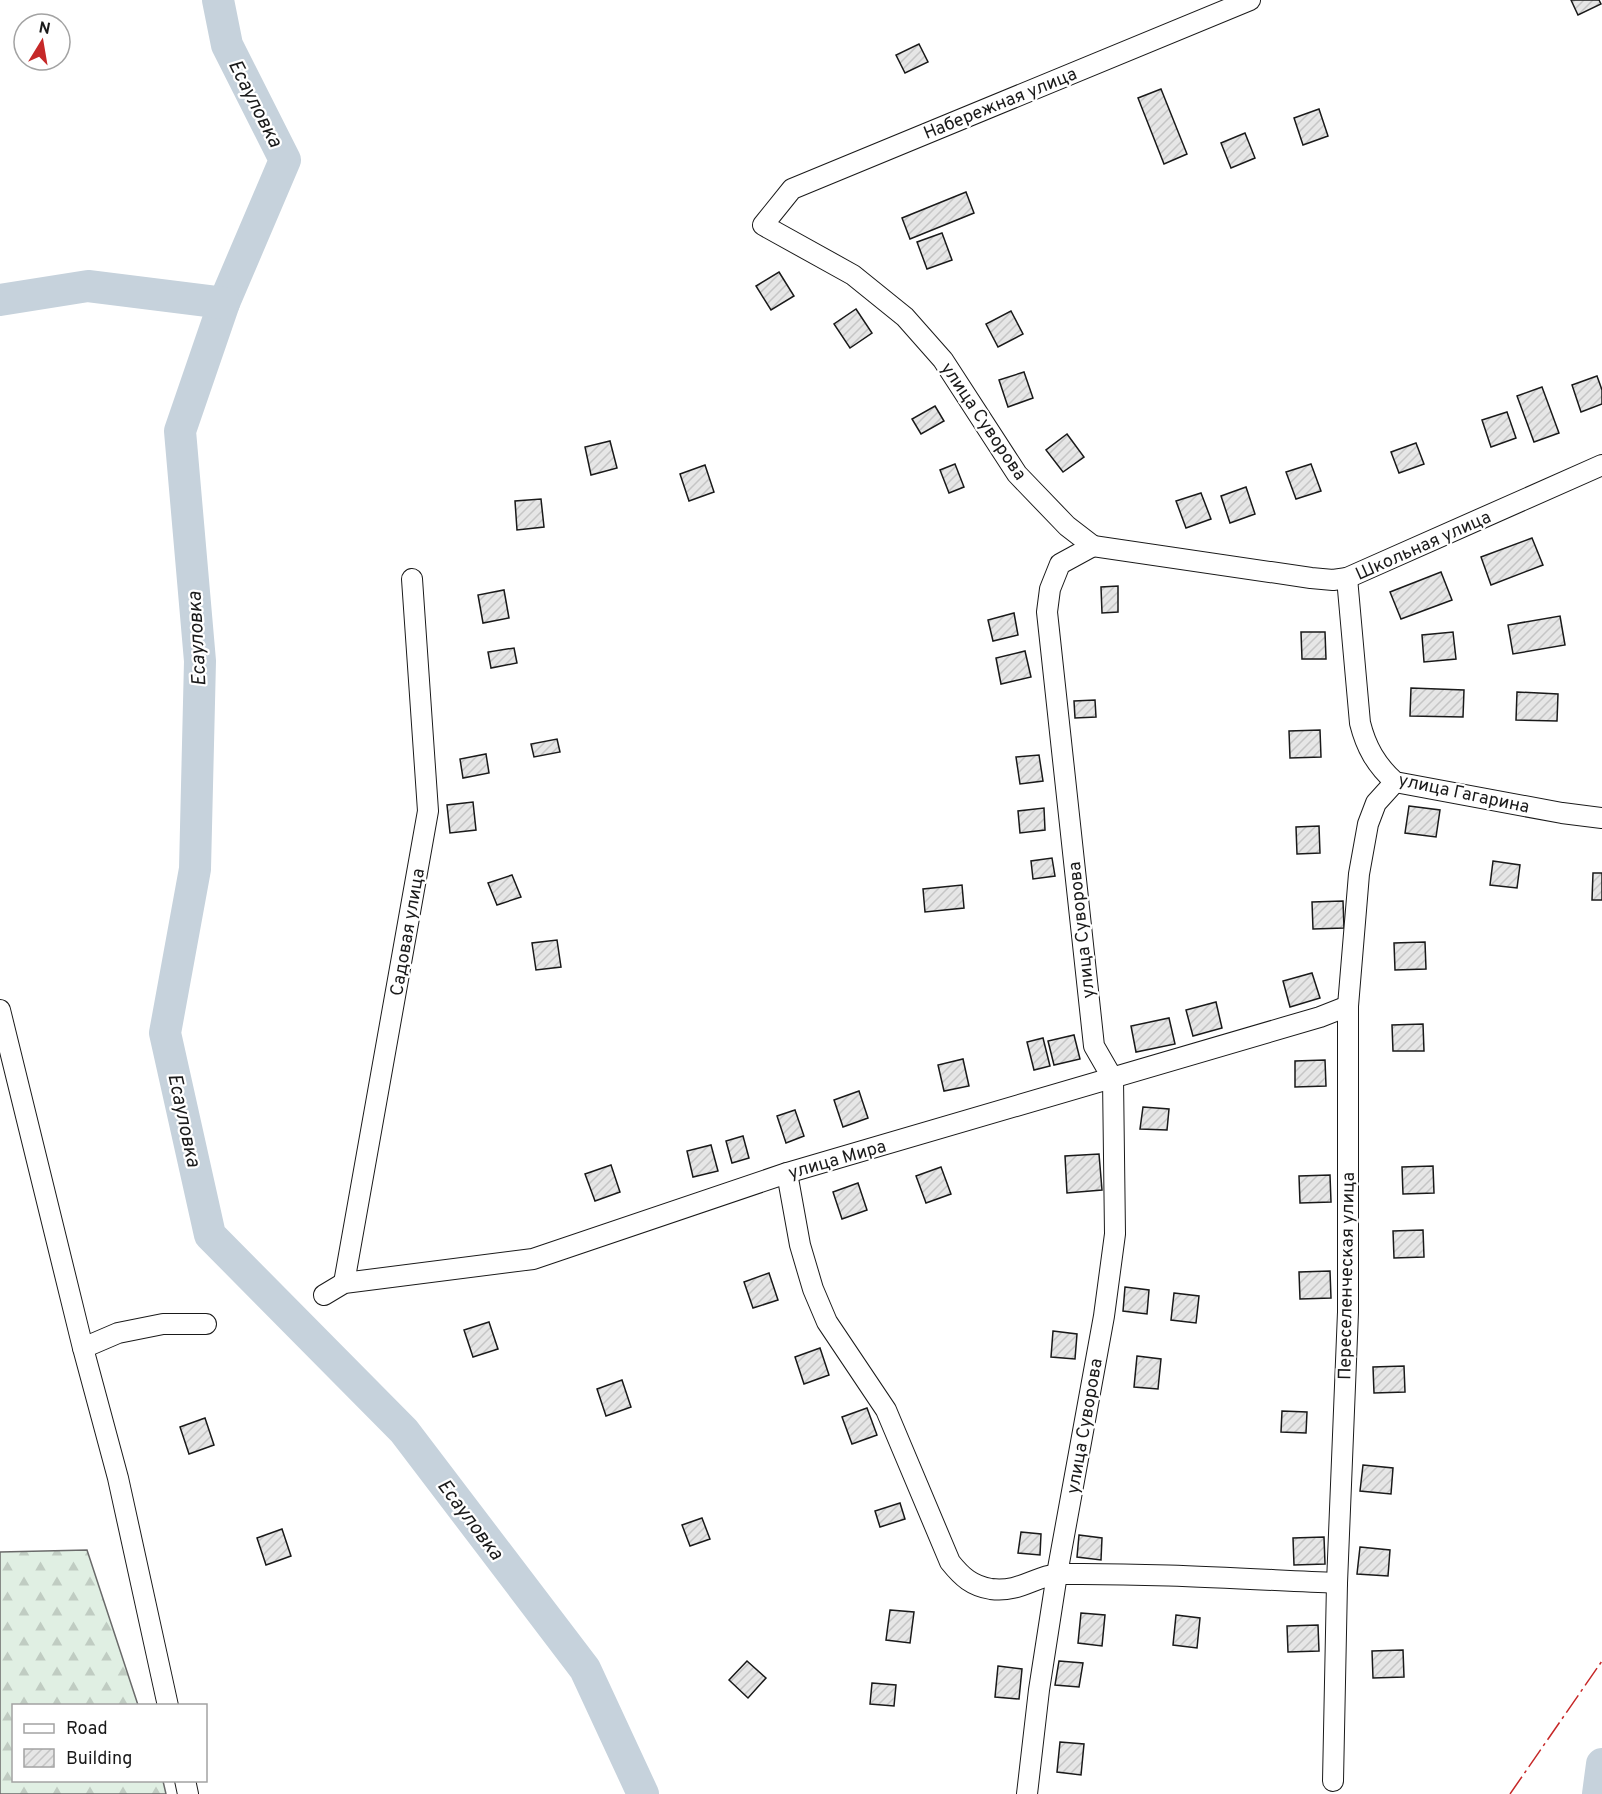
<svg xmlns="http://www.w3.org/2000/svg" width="1602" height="1794" viewBox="0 0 1602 1794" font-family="Overpass,sans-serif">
<defs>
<pattern id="forest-firs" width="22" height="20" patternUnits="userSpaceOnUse" patternTransform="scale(1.5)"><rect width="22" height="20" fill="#e0efe3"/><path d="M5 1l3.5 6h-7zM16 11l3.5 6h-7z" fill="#c0ccc2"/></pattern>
<pattern id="building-hatch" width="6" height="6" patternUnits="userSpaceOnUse" patternTransform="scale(1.5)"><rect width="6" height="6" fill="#e6e6e6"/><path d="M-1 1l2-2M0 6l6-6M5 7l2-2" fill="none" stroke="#c5c5c5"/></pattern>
</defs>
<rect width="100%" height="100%" fill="#fff"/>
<path fill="url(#forest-firs)" stroke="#6a6a6a" stroke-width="1.5" d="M87,1550L138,1705L14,1706V1780L163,1781L166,1794H0V1552Z"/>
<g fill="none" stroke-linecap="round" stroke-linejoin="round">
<g stroke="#c6d2dc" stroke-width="32">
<path d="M218,0L227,45L285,160L224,303L180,431L200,661L195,869L165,1033L210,1235L404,1431L585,1669L643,1794"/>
<path d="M0,300L88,286L224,303"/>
<path d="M1598,1794L1602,1764"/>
</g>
</g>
<g fill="url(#building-hatch)" stroke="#1a1a1a" stroke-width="1.5">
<path d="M1571,0H1599L1601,4L1578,15Z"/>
<path d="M919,44L928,62L905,73L896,55Z"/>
<path d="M1161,89L1187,154L1164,164L1138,98Z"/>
<path d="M1319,109L1328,136L1303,145L1294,118Z"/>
<path d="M1245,133L1255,158L1231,168L1221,143Z"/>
<path d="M966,192L974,213L910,239L902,218Z"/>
<path d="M942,233L952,260L927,269L917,242Z"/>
<path d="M779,272L794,296L771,310L756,286Z"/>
<path d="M856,309L872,333L850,348L834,324Z"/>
<path d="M1011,311L1023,334L998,347L986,324Z"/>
<path d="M1024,372L1033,398L1008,407L999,380Z"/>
<path d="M1597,376L1602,390V404L1581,412L1572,385Z"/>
<path d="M1542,387L1559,433L1534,442L1517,396Z"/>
<path d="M935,406L944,421L921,434L912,419Z"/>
<path d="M1507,412L1516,438L1491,447L1482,420Z"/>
<path d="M1067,434L1084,457L1063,472L1046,450Z"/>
<path d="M610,441L617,468L591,475L585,447Z"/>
<path d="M1416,443L1424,464L1399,473L1391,452Z"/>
<path d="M955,464L964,487L949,493L940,470Z"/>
<path d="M1311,464L1321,491L1296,499L1286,472Z"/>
<path d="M705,465L714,492L689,501L680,474Z"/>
<path d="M1246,487L1255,514L1230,523L1221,496Z"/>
<path d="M1201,493L1211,519L1186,528L1176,501Z"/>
<path d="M541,499L544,527L517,530L515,501Z"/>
<path d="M1532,538L1543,565L1491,585L1481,557Z"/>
<path d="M1441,572L1452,600L1401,619L1390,592Z"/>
<path d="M1118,586V612L1102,613L1101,587Z"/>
<path d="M504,590L509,618L483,623L478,595Z"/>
<path d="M1014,613L1018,635L993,641L988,620Z"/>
<path d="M1560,616L1565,645L1513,654L1508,625Z"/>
<path d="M1301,632H1325L1326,659H1302Z"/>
<path d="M1453,632L1456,659L1424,662L1422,635Z"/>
<path d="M514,648L517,663L491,668L488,652Z"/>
<path d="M1025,651L1031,677L1001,684L996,658Z"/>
<path d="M1411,688L1464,690L1463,717L1410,716Z"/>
<path d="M1517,692L1558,694L1557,721L1516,720Z"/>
<path d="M1095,700L1096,717L1075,718L1074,701Z"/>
<path d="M1320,730L1321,757L1290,758L1289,731Z"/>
<path d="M557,739L560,752L534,757L531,744Z"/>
<path d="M486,754L489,773L463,778L460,759Z"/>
<path d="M1039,755L1043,781L1020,784L1016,757Z"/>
<path d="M473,802L476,830L450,833L447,805Z"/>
<path d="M1409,806L1440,810L1436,837L1405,833Z"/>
<path d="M1044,808L1045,830L1020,833L1018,811Z"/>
<path d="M1319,826L1320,853L1297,854L1296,827Z"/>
<path d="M1052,858L1055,876L1033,879L1031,861Z"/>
<path d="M1493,861L1520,865L1517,888L1490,885Z"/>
<path d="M1593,873H1602V900H1592Z"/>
<path d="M512,875L521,897L497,905L488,883Z"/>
<path d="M962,885L964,908L925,912L923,889Z"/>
<path d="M1343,901L1344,928L1313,929L1312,902Z"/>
<path d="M557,940L561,967L536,970L532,943Z"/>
<path d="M1425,942L1426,969L1395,970L1394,943Z"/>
<path d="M1312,973L1320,998L1290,1007L1283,981Z"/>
<path d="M1216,1002L1222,1028L1193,1036L1186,1010Z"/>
<path d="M1169,1018L1175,1044L1136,1052L1131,1026Z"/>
<path d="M1423,1024L1424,1051H1393L1392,1025Z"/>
<path d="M1074,1035L1080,1059L1054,1065L1048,1041Z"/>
<path d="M1043,1038L1050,1066L1034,1070L1027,1042Z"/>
<path d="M963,1059L969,1086L944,1091L938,1065Z"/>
<path d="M1325,1060L1326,1086L1295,1087V1061Z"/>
<path d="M859,1091L868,1118L843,1127L834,1100Z"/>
<path d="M1143,1107L1169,1109L1167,1130L1140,1129Z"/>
<path d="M795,1110L804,1136L786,1143L777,1116Z"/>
<path d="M743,1136L749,1158L732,1163L726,1141Z"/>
<path d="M711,1145L718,1171L693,1177L687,1151Z"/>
<path d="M1099,1154L1102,1190L1067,1193L1065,1156Z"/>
<path d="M611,1165L620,1192L595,1201L585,1174Z"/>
<path d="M1433,1166L1434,1193L1403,1194L1402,1167Z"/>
<path d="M941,1167L951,1194L926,1203L916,1176Z"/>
<path d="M1330,1175L1331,1202L1300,1203L1299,1176Z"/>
<path d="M858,1183L867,1210L842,1219L833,1192Z"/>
<path d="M1423,1230L1424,1257L1394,1258L1393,1231Z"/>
<path d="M1330,1271L1331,1298L1300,1299L1299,1272Z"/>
<path d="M769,1273L778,1300L753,1308L744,1282Z"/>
<path d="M1125,1287L1149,1290L1147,1314L1123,1311Z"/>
<path d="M1174,1293L1199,1296L1196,1323L1171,1320Z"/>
<path d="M489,1322L498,1349L473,1357L464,1330Z"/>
<path d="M1053,1331L1077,1334L1075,1359L1051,1357Z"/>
<path d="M820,1348L829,1375L804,1384L795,1357Z"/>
<path d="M1137,1356L1161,1359L1158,1389L1134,1387Z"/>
<path d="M1404,1366L1405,1392L1374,1393L1373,1367Z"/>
<path d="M622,1380L631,1407L606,1416L597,1389Z"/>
<path d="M867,1408L877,1435L852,1444L842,1417Z"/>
<path d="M1282,1411L1307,1412L1306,1433L1281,1432Z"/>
<path d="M205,1418L214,1445L189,1454L180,1427Z"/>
<path d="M1363,1465L1393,1468L1391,1494L1360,1491Z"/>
<path d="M900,1503L905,1519L880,1527L875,1511Z"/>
<path d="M702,1518L710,1539L690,1546L682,1525Z"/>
<path d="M282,1529L291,1556L266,1565L257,1538Z"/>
<path d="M1021,1532L1041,1534L1040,1555L1018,1553Z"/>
<path d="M1079,1535L1102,1538L1101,1560L1077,1557Z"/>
<path d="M1324,1537L1325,1564L1294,1565L1293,1538Z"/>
<path d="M1360,1547L1390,1550L1388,1576L1357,1574Z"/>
<path d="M890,1610L914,1612L910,1643L886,1640Z"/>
<path d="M1081,1613L1105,1615L1102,1646L1078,1643Z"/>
<path d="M1176,1615L1200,1618L1197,1648L1173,1645Z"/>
<path d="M1318,1625L1319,1651L1288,1652L1287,1626Z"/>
<path d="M1403,1650L1404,1677L1373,1678L1372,1651Z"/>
<path d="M747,1661L766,1678L748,1698L729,1680Z"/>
<path d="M1059,1661L1083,1663L1079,1687L1055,1685Z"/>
<path d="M998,1666L1022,1669L1019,1699L995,1697Z"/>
<path d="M872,1683L896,1685L894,1706L870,1704Z"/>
<path d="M1060,1742L1084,1744L1081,1775L1057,1772Z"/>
</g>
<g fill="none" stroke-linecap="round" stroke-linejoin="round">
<defs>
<g id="minor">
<path d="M1093,546L1067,526L1017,474L943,360L905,317L853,275L763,225L792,189L1250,0"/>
<path d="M1093,546L1311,578L1333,580L1347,578L1602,465"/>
<path d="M1347,578L1360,723C1366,747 1376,765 1395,782L1562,813L1602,818"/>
<path d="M0,1010L83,1348L118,1478L168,1706"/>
<path d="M787,1173L800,1245L813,1289L827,1322L886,1410L950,1562C962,1577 972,1586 991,1589C1021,1593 1037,1574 1062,1574C1153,1573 1245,1579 1337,1583"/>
<path d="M344,1283L428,811L412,579"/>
<path d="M324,1295L344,1283L533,1259L787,1173L1320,1017L1348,1006"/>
<path d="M83,1348L118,1333L163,1324H206"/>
<path d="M185,1780L188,1794"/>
<path d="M1333,1781L1337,1583L1348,1312V1006L1359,874L1368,824L1376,803L1395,782"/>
<path d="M1027,1794L1039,1690L1057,1574L1104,1316L1115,1234L1113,1079L1094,1046L1047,612L1050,589L1060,564L1093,546"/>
</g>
</defs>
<use href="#minor" stroke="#1a1a1a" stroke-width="22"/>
<use href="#minor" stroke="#fff" stroke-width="20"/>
<path stroke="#c62828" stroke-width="1.5" stroke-dasharray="21 4.5 3 4.5" stroke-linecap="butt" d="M1510,1794L1602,1661"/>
</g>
<g text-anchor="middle" stroke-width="4.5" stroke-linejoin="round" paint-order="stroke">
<g font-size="18" fill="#1a1a1a" stroke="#fff">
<text transform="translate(1000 103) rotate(-22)" y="6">Набережная улица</text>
<text transform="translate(984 421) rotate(56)" y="6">улица Суворова</text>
<text transform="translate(1423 545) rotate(-24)" y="6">Школьная улица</text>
<text transform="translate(1464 793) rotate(12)" y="6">улица Гагарина</text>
<text transform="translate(1081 930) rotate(-96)" y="6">улица Суворова</text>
<text transform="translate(407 932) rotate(-80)" y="6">Садовая улица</text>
<text transform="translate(837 1159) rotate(-16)" y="6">улица Мира</text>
<text transform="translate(1346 1276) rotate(-89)" y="6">Переселенческая улица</text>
<text transform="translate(1084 1426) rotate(-80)" y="6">улица Суворова</text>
</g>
<g font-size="20" font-style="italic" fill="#1a1a1a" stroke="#fff">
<text transform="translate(256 103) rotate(63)" y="7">Есауловка</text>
<text transform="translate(196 639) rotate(-93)" y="7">Есауловка</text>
<text transform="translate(185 1120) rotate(78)" y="7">Есауловка</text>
<text transform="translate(471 1519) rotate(53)" y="7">Есауловка</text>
</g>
</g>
<rect x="12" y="1704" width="195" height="78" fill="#ffffff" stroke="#a3a3a3" stroke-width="1.5"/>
<rect x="24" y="1724" width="30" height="9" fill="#ffffff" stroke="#a3a3a3" stroke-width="1.5"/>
<text x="66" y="1734" font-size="18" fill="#1a1a1a">Road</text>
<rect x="24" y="1749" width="30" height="18" fill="url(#building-hatch)" stroke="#a3a3a3" stroke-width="1.5"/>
<text x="66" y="1764" font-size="18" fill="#1a1a1a">Building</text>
<g transform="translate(42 42) rotate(11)"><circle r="28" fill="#ffffff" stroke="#a3a3a3" stroke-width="1.5"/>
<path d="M0-4.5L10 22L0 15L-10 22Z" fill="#c62828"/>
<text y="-9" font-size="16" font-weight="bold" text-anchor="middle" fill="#1a1a1a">N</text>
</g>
</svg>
